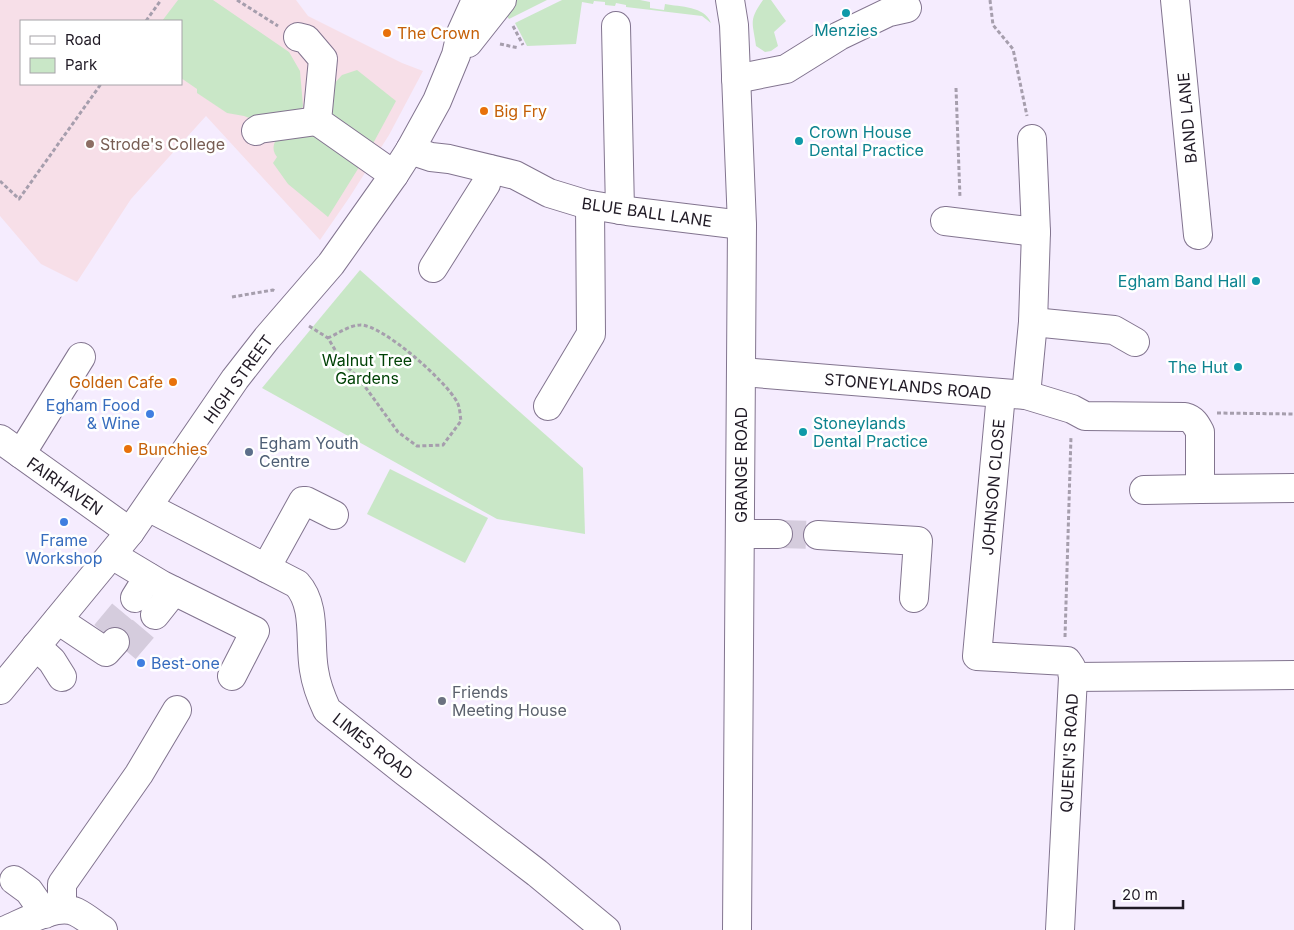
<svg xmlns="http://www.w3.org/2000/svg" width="1294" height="930" viewBox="0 0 1294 930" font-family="Inter,sans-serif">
<rect width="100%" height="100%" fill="#f5ecfe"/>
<path fill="#f7dfe8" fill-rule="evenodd" d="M0,0H296L308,16L402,63L423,71L389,135L349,198L320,240L206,116L131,199L77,282L41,264L0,216ZM21,21H181V84H21Z"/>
<g fill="#c9e7c7">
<path d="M178,0H213L289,52L300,71L303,106L300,113L257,121L244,116L227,113L197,93V89L181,78V21H162Z"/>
<path d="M515,0H547L509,19L503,11Z"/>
<path d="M562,0H640L650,2V8L664,10L665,4C680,7 705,6 711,23L702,16L626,7V5L616,3L615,6L605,5V2L594,1L593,4L582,2L576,44L527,46L515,23Z"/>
<path d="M763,0H771L786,21L774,32L778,46L771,51L765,52L756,46C753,23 748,21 763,0Z"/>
<path d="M357,70L396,101L369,151L325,120L324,95L342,75Z"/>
<path d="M312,131L361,164L328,217L288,184L273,163L277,157C270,148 275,141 280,132Z"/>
<path d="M360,270L583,468L585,534L497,519L262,388Z"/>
<path d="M390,469L488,518L465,563L367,514Z"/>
</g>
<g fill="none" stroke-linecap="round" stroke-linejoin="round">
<g stroke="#d5ccdd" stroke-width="28" stroke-dasharray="28 14" stroke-linecap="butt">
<path d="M778,534L818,535"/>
<path d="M105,634L135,598"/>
<path d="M125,650L155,615"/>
</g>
<defs>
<g id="minor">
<path d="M730,0L734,25L742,225L737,930"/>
<path d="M1175,0L1198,235"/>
<path d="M616,26L620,210"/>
<path d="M298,37L306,39L323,59L317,121L394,175"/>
<path d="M736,79L786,69L839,36L889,12L907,8"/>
<path d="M256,131L259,129L317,121"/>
<path d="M410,150L431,157L449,159L515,175L549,193L585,204L627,211L742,225"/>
<path d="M945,221L1036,232"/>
<path d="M433,268L486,184L489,169"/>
<path d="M1033,322L1114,330L1135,342"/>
<path d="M742,372L1026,395L1072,409L1085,416L1185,417C1193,419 1196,424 1200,432V489L1294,488"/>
<path d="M1001,394L977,656L1067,661L1071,667L1073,677L1060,930"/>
<path d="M1026,395L1033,322L1036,232L1032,139"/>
<path d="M548,406L591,334L590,205"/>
<path d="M0,439L130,532"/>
<path d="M21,454L81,357"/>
<path d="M1144,490L1200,489"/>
<path d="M148,507L297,584C317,606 309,642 314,670C316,684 321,697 327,710L404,771L537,873L606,930"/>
<path d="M741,534H778"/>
<path d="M818,535L918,541L914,598"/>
<path d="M112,555L162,585L255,631L232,676"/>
<path d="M266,568L303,501H306L334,515"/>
<path d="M135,598L148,577"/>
<path d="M155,615L174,591"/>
<path d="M58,620L106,652L115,642"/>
<path d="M36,646L52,661L62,677"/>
<path d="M1073,677L1294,675"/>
<path d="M14,880L29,891L45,914"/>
<path d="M62,909V884L139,774L177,710"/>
<path d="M6,930C25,922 57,903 76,912C86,917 94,924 103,930"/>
</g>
<g id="major">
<path d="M468,43L502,0"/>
<path d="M0,690L130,532L235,379L267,338L331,264L394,175L410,150L437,101L456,55L461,33L476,0"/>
</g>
</defs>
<use href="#minor" stroke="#82748f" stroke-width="30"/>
<use href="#major" stroke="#82748f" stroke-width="30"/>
<g stroke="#a69ead" stroke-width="3" stroke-dasharray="4 2.5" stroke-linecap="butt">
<path d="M237,0L278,26"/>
<path d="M990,0L993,25L1013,49L1027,116"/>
<path d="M146,21L161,0"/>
<path d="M513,26L523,45"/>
<path d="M500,44L519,48"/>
<path d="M956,88L960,198"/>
<path d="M0,181L19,199L101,84"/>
<path d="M232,297L273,290L275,291"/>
<path d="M309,326L328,338L341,360L361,381L398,432L417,446L443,445L461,421C460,415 460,407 457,402C447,382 382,324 360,325C350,325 337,334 328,338"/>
<path d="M1217,413L1294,414"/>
<path d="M1065,637L1071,436"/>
</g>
<use href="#minor" stroke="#fff" stroke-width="28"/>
<use href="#major" stroke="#fff" stroke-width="28"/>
</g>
<g fill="#0f9aa8" stroke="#fff" stroke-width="2">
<circle cx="846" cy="13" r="5"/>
<circle cx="799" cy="141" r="5"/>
<circle cx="1256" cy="281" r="5"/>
<circle cx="1238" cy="367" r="5"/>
<circle cx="803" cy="432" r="5"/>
</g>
<g fill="#e8710a" stroke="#fff" stroke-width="2">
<circle cx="387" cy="33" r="5"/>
<circle cx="484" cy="111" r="5"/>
<circle cx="173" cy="382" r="5"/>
<circle cx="128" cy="449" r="5"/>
</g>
<circle fill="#8d6e63" stroke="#fff" stroke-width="2" cx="90" cy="144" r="5"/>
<g fill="#3f7fe0" stroke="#fff" stroke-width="2">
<circle cx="150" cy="414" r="5"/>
<circle cx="64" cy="522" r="5"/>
<circle cx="141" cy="663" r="5"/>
</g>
<circle fill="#5c6f8a" stroke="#fff" stroke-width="2" cx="249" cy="452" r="5"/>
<circle fill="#6b7280" stroke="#fff" stroke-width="2" cx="442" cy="701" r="5"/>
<g text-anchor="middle" stroke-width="5" stroke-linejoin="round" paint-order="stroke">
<g font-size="16" fill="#0d838f" stroke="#fff" text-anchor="start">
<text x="846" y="36" text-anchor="middle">Menzies</text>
<text x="809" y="138">Crown House<tspan x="809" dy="18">Dental Practice</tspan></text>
<text x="1246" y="287" text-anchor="end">Egham Band Hall</text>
<text x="1228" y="373" text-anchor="end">The Hut</text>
<text x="813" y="429">Stoneylands<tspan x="813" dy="18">Dental Practice</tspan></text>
</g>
<g font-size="16" fill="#c56008" stroke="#fff" text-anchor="start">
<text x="397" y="39">The Crown</text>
<text x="494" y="117">Big Fry</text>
<text x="163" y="388" text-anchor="end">Golden Cafe</text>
<text x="138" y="455">Bunchies</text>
</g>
<g font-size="16" fill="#201a25" stroke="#fff">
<text transform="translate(1187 118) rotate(-95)" y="6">BAND LANE</text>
<text transform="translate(647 212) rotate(8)" y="6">BLUE BALL LANE</text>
<text transform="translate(238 379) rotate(-54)" y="6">HIGH STREET</text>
<text transform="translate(908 386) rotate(5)" y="6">STONEYLANDS ROAD</text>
<text transform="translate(741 465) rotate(-90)" y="6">GRANGE ROAD</text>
<text transform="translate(65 486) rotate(35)" y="6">FAIRHAVEN</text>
<text transform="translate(993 487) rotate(-85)" y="6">JOHNSON CLOSE</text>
<text transform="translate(373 746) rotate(38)" y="6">LIMES ROAD</text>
<text transform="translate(1069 753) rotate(-87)" y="6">QUEEN'S ROAD</text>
</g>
<g font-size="16" fill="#785e54" stroke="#fff" text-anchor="start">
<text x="100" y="150">Strode's College</text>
</g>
<g font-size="16" fill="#014206" stroke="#fff">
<text x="367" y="366">Walnut Tree<tspan x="367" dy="18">Gardens</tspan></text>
</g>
<g font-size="16" fill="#366cbe" stroke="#fff" text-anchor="end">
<text x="140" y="411">Egham Food<tspan x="140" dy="18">&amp; Wine</tspan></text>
<text x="64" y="546" text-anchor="middle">Frame<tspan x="64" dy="18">Workshop</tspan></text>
<text x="151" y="669" text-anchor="start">Best-one</text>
</g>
<g font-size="16" fill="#4e5e75" stroke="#fff" text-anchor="start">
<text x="259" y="449">Egham Youth<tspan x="259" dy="18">Centre</tspan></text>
</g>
<g font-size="16" fill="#5b616d" stroke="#fff" text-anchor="start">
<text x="452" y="698">Friends<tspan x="452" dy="18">Meeting House</tspan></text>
</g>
</g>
<rect x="20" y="20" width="162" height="65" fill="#ffffff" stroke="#a6a3a8"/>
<rect x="30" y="36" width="25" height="8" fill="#ffffff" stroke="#a6a3a8"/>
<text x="65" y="45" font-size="15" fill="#201a25">Road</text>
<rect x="30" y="58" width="25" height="15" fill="#c9e7c7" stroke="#a6a3a8"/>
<text x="65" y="70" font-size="15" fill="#201a25">Park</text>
<path d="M1114 900v8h69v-8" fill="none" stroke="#201a25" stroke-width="2.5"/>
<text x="1122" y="900" font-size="15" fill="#201a25" stroke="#ffffff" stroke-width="4" paint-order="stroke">20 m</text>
</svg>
